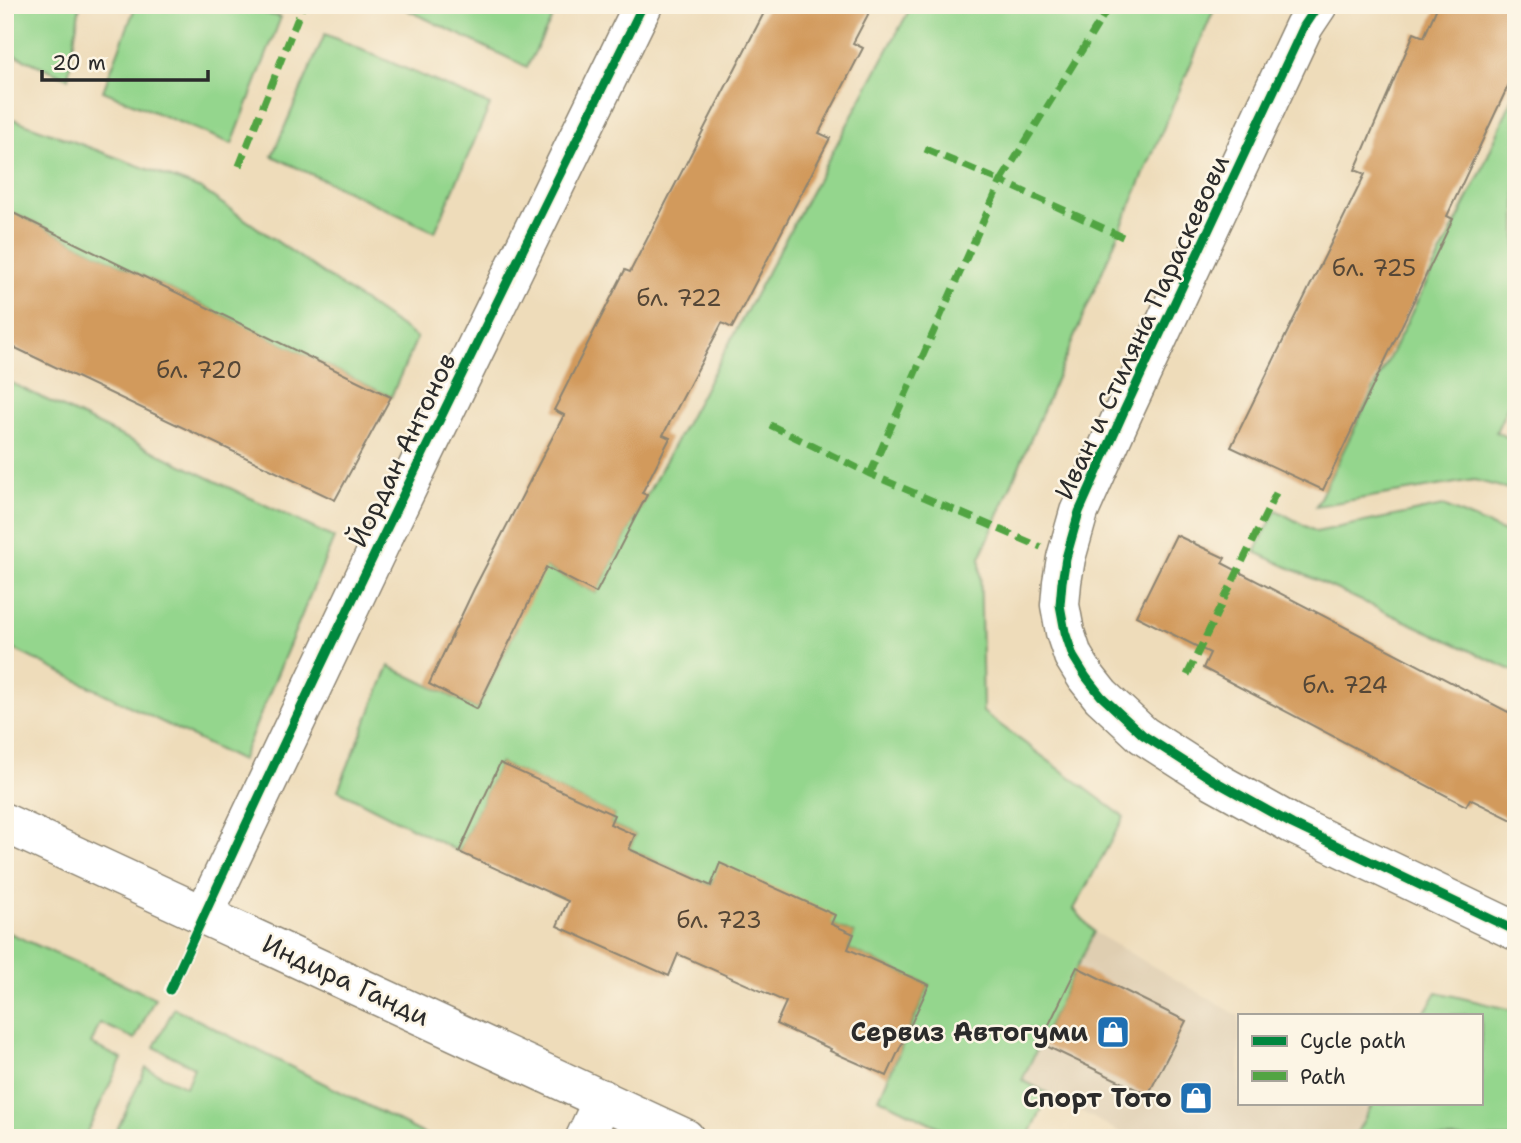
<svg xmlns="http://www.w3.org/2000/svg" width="1521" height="1143" viewBox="0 0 1521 1143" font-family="'Shantell Sans',sans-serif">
<rect width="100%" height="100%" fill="#fcf5e5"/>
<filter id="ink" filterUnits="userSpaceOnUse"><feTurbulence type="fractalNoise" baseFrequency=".0143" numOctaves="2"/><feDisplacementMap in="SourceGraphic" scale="14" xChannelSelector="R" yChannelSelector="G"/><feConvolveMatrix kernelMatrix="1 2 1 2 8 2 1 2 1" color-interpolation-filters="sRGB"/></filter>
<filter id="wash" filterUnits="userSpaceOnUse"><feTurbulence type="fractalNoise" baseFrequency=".00686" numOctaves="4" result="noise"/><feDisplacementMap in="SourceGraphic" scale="28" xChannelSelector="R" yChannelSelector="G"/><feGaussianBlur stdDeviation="1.57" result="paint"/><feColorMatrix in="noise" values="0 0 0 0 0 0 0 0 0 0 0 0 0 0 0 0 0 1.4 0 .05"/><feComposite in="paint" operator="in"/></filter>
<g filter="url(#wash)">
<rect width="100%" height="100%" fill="#eedcba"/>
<path fill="#dfceb1" d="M1094,932L1239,1016V1103H1373L1354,1138H1131L1022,1080Z"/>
<g fill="#94d68d" stroke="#60805c" stroke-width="2">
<path d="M5,5H80L68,78L5,51Z"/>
<path d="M136,5H226L281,17L232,144L103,91Z"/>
<path d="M397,5H559L527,67Z"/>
<path d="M912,5H1216L980,558L983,712L1124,817L1074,909L1094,932L1022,1080L1049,1094L1028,1138H961L879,1098L929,985L848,949L854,934L831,924L721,864L711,886L629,849L635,835L610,824L614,815L500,763L459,852L338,790L389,666L477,709L517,627L498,543L596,593L647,495Z"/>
<path d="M325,34L490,105L435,232L272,156Z"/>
<path d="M1514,94L1516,95V388L1496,432L1516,441V491L1474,480L1316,506L1481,172Z"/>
<path d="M5,116L201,189L417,338L391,397L5,209Z"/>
<path d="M5,380L334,538L241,761L5,645Z"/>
<path d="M1443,506L1516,537V672L1255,552L1276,510L1316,532Z"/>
<path d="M5,931L155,998L135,1039L100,1023L91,1044L122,1059L84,1138H5Z"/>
<path d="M1437,992L1516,1011V1138H1354L1373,1103H1481V1015H1423Z"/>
<path d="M174,1008L432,1138H113L146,1068L186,1087L194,1067L154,1047Z"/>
</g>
<g id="blocks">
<g fill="#d29a5b">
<path d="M768,5H873L853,43L863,48L819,133L830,138L732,328L722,323L663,435L670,438L642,493L647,495L596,593L546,567L477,709L429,684L474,589L564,415L554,410L625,270L630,272Z"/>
<path d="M1438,5H1516V69L1447,216L1453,219L1323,490L1231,447L1365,174L1355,170L1414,33L1424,37Z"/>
<path d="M5,209L391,397L335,500L5,343Z"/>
<path d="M1176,535L1225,558L1222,563L1516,716V822L1470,799L1466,806L1203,668L1210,653L1136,616Z"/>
<path d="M500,763L614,815L610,824L635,835L629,849L711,886L720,863L835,915L831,924L854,934L848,949L929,985L887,1076L830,1051L831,1049L776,1024L786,1002L678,954L669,976L557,926L568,901L459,852Z"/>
<path d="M1077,967L1186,1021L1148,1095L1040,1043Z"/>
</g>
</g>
</g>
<g filter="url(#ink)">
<use href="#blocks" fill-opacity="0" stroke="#8c8472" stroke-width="2"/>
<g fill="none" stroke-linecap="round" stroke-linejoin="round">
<defs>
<g id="minor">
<path d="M1318,5L1304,26L1124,411L1079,512L1066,558L1062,582L1060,605L1065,632L1073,656L1086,677L1101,696L1143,735L1213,780L1292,824L1516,931"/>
<path d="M204,915L380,544L643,5"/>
<path d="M585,1138L603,1099"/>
</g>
<path id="tertiary" d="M5,823L685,1138"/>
</defs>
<use href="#minor" stroke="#8c8472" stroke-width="41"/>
<use href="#tertiary" stroke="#8c8472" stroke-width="41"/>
<use href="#minor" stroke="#fff" stroke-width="38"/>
<use href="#tertiary" stroke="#fff" stroke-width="38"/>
<g stroke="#51a443" stroke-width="7" stroke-dasharray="14 7" stroke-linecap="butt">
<path d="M925,149L1001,181L1110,5"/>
<path d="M239,166L303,5"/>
<path d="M770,425L870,474L1041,547"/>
<path d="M870,474L1001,181L1127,239"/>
<path d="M1187,675L1276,493"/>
</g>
<defs>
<g id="cycleway">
<path d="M1318,5L1304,26L1124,411L1079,512L1066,558L1062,582L1060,605L1065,632L1073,656L1086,677L1101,696L1143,735L1213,780L1292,824L1516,931"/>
<path d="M170,990C320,658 483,332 643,5"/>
</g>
</defs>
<use href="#cycleway" stroke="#fcf5e5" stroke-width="13"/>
<use href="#cycleway" stroke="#00873e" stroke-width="9"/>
</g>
</g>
<defs>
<symbol id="shop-square" viewBox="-11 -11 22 22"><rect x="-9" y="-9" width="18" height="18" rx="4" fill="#1f6fb2" stroke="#fcf5e5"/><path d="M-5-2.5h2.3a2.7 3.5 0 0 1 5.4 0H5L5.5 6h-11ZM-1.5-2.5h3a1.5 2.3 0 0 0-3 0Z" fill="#fff"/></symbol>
</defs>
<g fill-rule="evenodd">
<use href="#shop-square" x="1094" y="1013" width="38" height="38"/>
<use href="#shop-square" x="1177" y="1079" width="38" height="38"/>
</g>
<g text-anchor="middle" stroke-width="5" stroke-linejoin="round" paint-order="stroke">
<g font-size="23" fill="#554737">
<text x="1374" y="276">бл. 725</text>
<text x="679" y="306">бл. 722</text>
<text x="199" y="378">бл. 720</text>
<text x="1345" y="693">бл. 724</text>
<text x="719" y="928">бл. 723</text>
</g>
<g font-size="26" fill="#2b2b2b" stroke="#fcf5e5">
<text transform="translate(1142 327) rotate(-65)" y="9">Иван и Стиляна Параскевови</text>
<text transform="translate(402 450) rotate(-64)" y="9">Йордан Антонов</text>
<text transform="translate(346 980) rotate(25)" y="9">Индира Ганди</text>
</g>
<g font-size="26" font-weight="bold" fill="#2b2b2b" stroke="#fcf5e5" text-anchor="end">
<text x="1088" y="1041">Сервиз Автогуми</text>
<text x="1172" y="1107">Спорт Тото</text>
</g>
</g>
<rect width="1521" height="1143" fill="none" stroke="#fcf5e5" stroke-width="28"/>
<rect x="1238" y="1014" width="245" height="91" fill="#fcf5e5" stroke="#a8a49b" stroke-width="2"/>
<rect x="1252" y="1036" width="35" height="10" fill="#00873e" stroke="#a8a49b" stroke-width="2"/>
<text x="1300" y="1048" font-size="21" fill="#2b2b2b">Cycle path</text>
<rect x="1252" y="1071" width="35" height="10" fill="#51a443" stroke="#a8a49b" stroke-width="2"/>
<text x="1300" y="1084" font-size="21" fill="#2b2b2b">Path</text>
<path d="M42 70v10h166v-10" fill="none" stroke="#2b2b2b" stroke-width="3.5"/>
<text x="52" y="70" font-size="21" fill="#2b2b2b" stroke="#fcf5e5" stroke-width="5" paint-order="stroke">20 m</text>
</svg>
